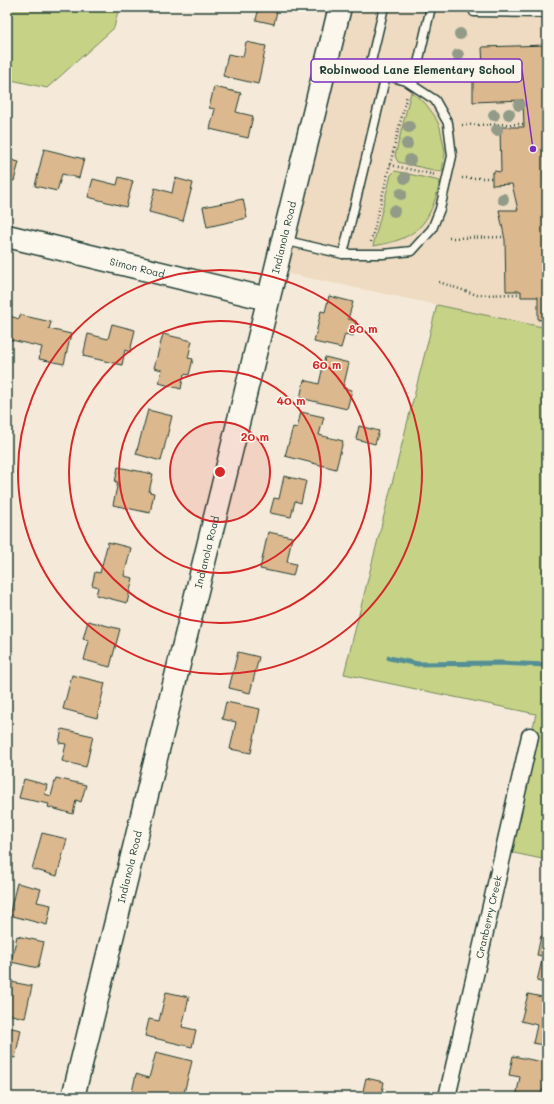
<svg xmlns="http://www.w3.org/2000/svg" width="554" height="1104" viewBox="0 0 554 1104" font-family="Mali,sans-serif">
<rect width="100%" height="100%" fill="#f5ead9"/>
<filter id="ink" filterUnits="userSpaceOnUse"><feTurbulence type="fractalNoise" baseFrequency=".025" numOctaves="2"/><feDisplacementMap in="SourceGraphic" scale="8" xChannelSelector="R" yChannelSelector="G"/><feConvolveMatrix kernelMatrix="1 2 1 2 8 2 1 2 1" color-interpolation-filters="sRGB"/></filter>
<g filter="url(#ink)">
<path fill="#eedbc2" d="M340,7H547V328L275,271Z"/>
<g fill="#c6d386" stroke="#72885d">
<path d="M8,7H119L114,28L47,88L7,79V13Z"/>
<path d="M411,92L425,103L434,115L440,127L445,152L442,172L398,162L395,156Z"/>
<path d="M395,171L440,181C430,224 418,239 373,246L391,175Z"/>
<path d="M437,305L547,328V860L504,851L536,714L344,674Z"/>
</g>
<g fill="none" stroke-linecap="round" stroke-linejoin="round">
<path stroke="#548f96" stroke-width="5" d="M389,658L418,664L500,663L547,665"/>
</g>
<g fill="#dcb88e" stroke="#1f3d34">
<path d="M259,7H278L274,24L256,20Z"/>
<path d="M246,42L266,46L258,84L223,76L228,54L243,57Z"/>
<path d="M547,45V319L538,320V297H521V291H506L505,240L499,210H518L512,184L492,185V173H494V171L501,172L500,127H524L523,100L473,102V67H483L482,47Z"/>
<path d="M214,87L241,93L236,112L253,116L248,138L210,129L215,109L209,108Z"/>
<path d="M44,149L84,159L79,178L62,174L57,191L35,186Z"/>
<path d="M7,159L19,162L14,181L7,179Z"/>
<path d="M119,177L133,181L126,207L88,197L93,179L117,185Z"/>
<path d="M175,178L193,183L183,221L149,212L155,188L172,193Z"/>
<path d="M243,199L247,218L207,227L203,207Z"/>
<path d="M329,296L353,302L348,319L356,321L353,336L345,334L341,348L314,342L321,311L325,312Z"/>
<path d="M20,315L51,322L49,329L71,334L64,364L39,359L42,347L7,339V327L10,316L19,319Z"/>
<path d="M112,324L135,330L130,352L125,350L122,365L83,356L88,334L108,339Z"/>
<path d="M163,334L192,341L188,358L193,359L189,375L184,374L181,389L159,383L162,370L154,368Z"/>
<path d="M325,357L349,363L343,388L352,390L347,409L300,398L304,380L319,384Z"/>
<path d="M148,410L172,416L161,461L136,454Z"/>
<path d="M301,412L324,417L319,435L343,441L336,469L285,456L293,427L297,428Z"/>
<path d="M359,426L379,431L375,444L356,439Z"/>
<path d="M118,467L153,474L149,492L154,493L150,513L113,505L118,482H115Z"/>
<path d="M284,476L306,481L301,503L295,501L291,517L270,513L274,498L279,499Z"/>
<path d="M268,532L292,537L287,562L296,564L293,576L260,569Z"/>
<path d="M108,542L131,548L124,576L133,578L127,603L96,595L98,587L92,585L95,572L100,573Z"/>
<path d="M88,621L120,629L110,667L84,660L89,641L83,639Z"/>
<path d="M238,652L259,657L250,693L229,688Z"/>
<path d="M72,675L105,683L97,718L63,709Z"/>
<path d="M226,702L260,709L251,753L230,749L236,722L222,719Z"/>
<path d="M62,729L93,736L86,767L62,761L66,744L59,743Z"/>
<path d="M56,778L86,785L81,802L76,800L73,814L48,807L49,804L19,798L24,779L47,785L45,794L51,796Z"/>
<path d="M42,833L67,839L57,876L32,869Z"/>
<path d="M17,883L41,889L37,902L51,905L47,925L9,915Z"/>
<path d="M17,936L44,942L38,968L11,962Z"/>
<path d="M541,936L547,938V984L537,981L543,956L537,955Z"/>
<path d="M11,982L32,986L25,1018L7,1014V1002Z"/>
<path d="M166,992L189,997L182,1027L196,1030L192,1047L145,1036L149,1019L159,1021Z"/>
<path d="M528,994L547,998V1046L533,1043L537,1025L521,1021Z"/>
<path d="M7,1027L21,1030L15,1058L7,1056Z"/>
<path d="M156,1052L192,1061L183,1097H153L132,1092L136,1074L149,1078Z"/>
<path d="M513,1056L547,1063V1091L542,1090L541,1097H516L520,1077L509,1075Z"/>
<path d="M366,1078L384,1082L381,1097H357L358,1094L362,1095Z"/>
</g>
<g fill="none" stroke-linecap="round" stroke-linejoin="round">
<defs>
<g id="lane">
<path d="M474,12L547,13"/>
<path d="M369,70L384,7"/>
<path d="M413,85L431,7"/>
<path d="M283,240L343,254H383L412,251L432,229L440,209L452,156L448,123L435,100L406,81L369,70L327,62"/>
<path d="M343,254L386,75"/>
</g>
<g id="street">
<path id="s1" d="M447,1097L530,736"/>
</g>
<g id="secondary">
<path id="s2" d="M7,236L268,299"/>
<path id="s3" d="M73,1097L340,7"/>
</g>
</defs>
<use href="#lane" stroke="#1f3d34" stroke-width="11"/>
<use href="#street" stroke="#1f3d34" stroke-width="19"/>
<use href="#secondary" stroke="#1f3d34" stroke-width="25"/>
<g stroke="#1f3d34" stroke-width="2.5" stroke-dasharray="1 3" stroke-linecap="butt">
<path d="M462,125L524,124"/>
<path d="M390,165L436,175"/>
<path d="M462,178H492"/>
<path d="M449,238L504,237"/>
<path d="M371,242L407,95"/>
<path d="M439,282L477,295L521,294"/>
</g>
<use href="#lane" stroke="#fbf7ec" stroke-width="8"/>
<use href="#street" stroke="#fbf7ec" stroke-width="16"/>
<use href="#secondary" stroke="#fbf7ec" stroke-width="22"/>
</g>
<g fill="#919b87">
<circle cx="460" cy="34" r="6"/>
<circle cx="458" cy="55" r="6"/>
<circle cx="519" cy="105" r="6"/>
<circle cx="509" cy="114" r="6"/>
<circle cx="494" cy="115" r="6"/>
<circle cx="409" cy="127" r="6"/>
<circle cx="497" cy="130" r="6"/>
<circle cx="407" cy="144" r="6"/>
<circle cx="410" cy="160" r="6"/>
<circle cx="405" cy="178" r="6"/>
<circle cx="401" cy="194" r="6"/>
<circle cx="503" cy="199" r="6"/>
<circle cx="394" cy="211" r="6"/>
</g>
</g>
<circle cx="220" cy="472" r="50" fill="#d62828" fill-opacity=".12"/>
<g fill="none" stroke="#d62828" stroke-width="2">
<circle cx="220" cy="472" r="50"/>
<circle cx="220" cy="472" r="101"/>
<circle cx="220" cy="472" r="151"/>
<circle cx="220" cy="472" r="202"/>
</g>
<g text-anchor="middle" stroke-width="3" stroke-linejoin="round" paint-order="stroke">
<g font-size="10" fill="#1f3d34" stroke="#fbf7ec">
<text dy="4" stroke="none"><textPath href="#s3" startOffset="885">Indianola Road</textPath></text>
<text dy="4" stroke="none"><textPath href="#s2" startOffset="134">Simon Road</textPath></text>
<text dy="4" stroke="none"><textPath href="#s3" startOffset="561">Indianola Road</textPath></text>
<text dy="4" stroke="none"><textPath href="#s3" startOffset="237">Indianola Road</textPath></text>
<text dy="4" stroke="none"><textPath href="#s1" startOffset="185">Cranberry Creek</textPath></text>
</g>
</g>
<circle cx="220" cy="472" r="6" fill="#d62828" stroke="#fbf7ec" stroke-width="2"/>
<g font-size="12" text-anchor="middle" font-weight="bold" fill="#d62828" stroke="#fbf7ec" stroke-width="3" stroke-linejoin="round" paint-order="stroke">
<text x="363" y="333">80 m</text>
<text x="327" y="369">60 m</text>
<text x="291" y="405">40 m</text>
<text x="255" y="441">20 m</text>
</g>
<path fill="none" stroke="#7b2cbf" stroke-width="1.5" d="M533 149L522 70"/>
<circle fill="#7b2cbf" stroke="#fbf7ec" stroke-width="1.5" cx="533" cy="149" r="4"/>
<rect fill="#fbf7ec" stroke="#7b2cbf" stroke-width="1.5" x="311" y="59" width="211" height="23" rx="4"/>
<g font-size="11" text-anchor="middle" font-weight="bold" fill="#1f3d34">
<text x="417" y="74">Robinwood Lane Elementary School</text>
</g>
<rect width="554" height="1104" fill="none" stroke="#fbf7ec" stroke-width="24"/>
<rect x="12" y="12" width="530" height="1080" fill="none" stroke="#1f3d34" stroke-width="1.5" filter="url(#ink)"/>
</svg>
